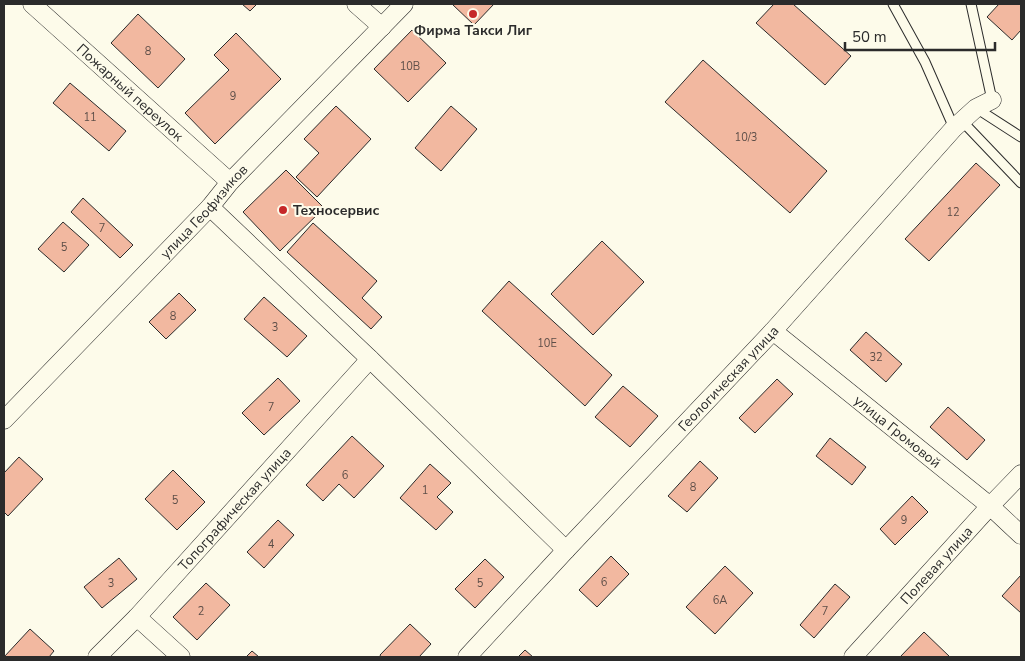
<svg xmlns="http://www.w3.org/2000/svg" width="1025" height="661" viewBox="0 0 1025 661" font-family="'Nunito Sans',sans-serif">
<rect width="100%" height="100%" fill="#fdfbea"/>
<g fill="#f2b8a0" stroke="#2b2b2b">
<path d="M242,4H257L250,11Z"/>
<path d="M452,4H494L474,25Z"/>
<path d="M774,4H793L851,56L825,85L756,23Z"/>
<path d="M999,4H1021V30L1012,40L987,17Z"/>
<path d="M138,14L185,59L158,88L111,43Z"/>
<path d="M412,30L446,63L408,102L374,69Z"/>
<path d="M236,33L281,79L215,144L185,113L229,70L214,55Z"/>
<path d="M703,60L827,171L790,213L665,102Z"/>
<path d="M70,83L126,131L109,151L53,103Z"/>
<path d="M336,106L371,139L317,197L296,177L319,153L304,139Z"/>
<path d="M451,106L477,129L441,171L415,148Z"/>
<path d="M976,163L1000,185L929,261L905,239Z"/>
<path d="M286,170L324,208L280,251L243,212Z"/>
<path d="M83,198L133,245L120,258L71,212Z"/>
<path d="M63,222L89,245L64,272L38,249Z"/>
<path d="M313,223L377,281L362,298L382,317L371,329L287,252Z"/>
<path d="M602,241L644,282L593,335L551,294Z"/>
<path d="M509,281L612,375L585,406L482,311Z"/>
<path d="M179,293L196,310L166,339L149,322Z"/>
<path d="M264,297L307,336L287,357L244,319Z"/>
<path d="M866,332L902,364L886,382L850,350Z"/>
<path d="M278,378L300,401L264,435L242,413Z"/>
<path d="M777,379L793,394L755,433L739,418Z"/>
<path d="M623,386L658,416L630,447L595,417Z"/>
<path d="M948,407L985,440L967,460L930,427Z"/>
<path d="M352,436L384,466L354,498L339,484L323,501L306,485Z"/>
<path d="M830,438L866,467L852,485L816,456Z"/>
<path d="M19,457L43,479L8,516L4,512V473Z"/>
<path d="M700,461L718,478L687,512L668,496Z"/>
<path d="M430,464L451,483L437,497L453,512L436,530L400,498Z"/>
<path d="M173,470L205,502L177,530L145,499Z"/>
<path d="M912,496L928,512L895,545L880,529Z"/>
<path d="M278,520L294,535L264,568L247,552Z"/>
<path d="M611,556L629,574L597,607L579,590Z"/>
<path d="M119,558L137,579L102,608L84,587Z"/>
<path d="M485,559L504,577L475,608L455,589Z"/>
<path d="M725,566L753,593L715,634L686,607Z"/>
<path d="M1021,575V613L1002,596Z"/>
<path d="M206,583L230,605L197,640L173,617Z"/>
<path d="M835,584L850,597L814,638L800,625Z"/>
<path d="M410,624L431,644L419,657H381L380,655Z"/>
<path d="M30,629L54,651L49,657H4Z"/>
<path d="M924,632L950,657H900Z"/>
<path d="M525,650L533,657H518Z"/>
<path d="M252,651L259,657H246Z"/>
</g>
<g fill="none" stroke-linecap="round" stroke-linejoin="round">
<defs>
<g id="lane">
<path d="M893,4L925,62L954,128"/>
<path d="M971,4L992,100"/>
<path d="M976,108L1021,137"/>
<path d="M962,121L1021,183"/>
</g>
<g id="street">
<path id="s1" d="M32,4L230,182"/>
<path d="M356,4L382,27"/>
<path d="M210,207L370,359L566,550"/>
<path id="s2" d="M773,331L990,506L1021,535"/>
<path id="s3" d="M4,420L210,207L230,182L404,4"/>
<path d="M137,617L181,657"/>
<path id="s4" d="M97,657L137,617L370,359"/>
<path id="s5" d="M467,657L566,550L773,331L954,128L976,108L992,100"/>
<path id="s6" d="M853,657L990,506L1021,474"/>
</g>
</defs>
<use href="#lane" stroke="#2b2b2b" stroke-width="11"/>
<use href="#street" stroke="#2b2b2b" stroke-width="19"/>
<use href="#lane" stroke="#fdfbea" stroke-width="9"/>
<use href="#street" stroke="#fdfbea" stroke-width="18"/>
</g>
<g fill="#c62828" stroke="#fdfbea" stroke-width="2">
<circle cx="473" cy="14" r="5"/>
<circle cx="283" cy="210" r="5"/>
</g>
<g text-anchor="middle" stroke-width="4" stroke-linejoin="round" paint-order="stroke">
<g font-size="11" fill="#5d4e48">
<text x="148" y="55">8</text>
<text x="410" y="70">10В</text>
<text x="233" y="100">9</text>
<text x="90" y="121">11</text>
<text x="746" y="141">10/3</text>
<text x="953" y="216">12</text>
<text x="102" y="232">7</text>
<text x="64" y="251">5</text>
<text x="173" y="320">8</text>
<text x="275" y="331">3</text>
<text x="547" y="347">10Е</text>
<text x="876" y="361">32</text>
<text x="271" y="411">7</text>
<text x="345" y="479">6</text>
<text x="693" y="491">8</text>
<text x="425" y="494">1</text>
<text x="175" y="504">5</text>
<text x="904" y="524">9</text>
<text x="271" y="548">4</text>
<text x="604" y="586">6</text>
<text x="111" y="587">3</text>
<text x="480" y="587">5</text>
<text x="720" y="604">6А</text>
<text x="201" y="615">2</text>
<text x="825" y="615">7</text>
</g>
<g font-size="14" font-weight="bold" fill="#2b2b2b" stroke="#fdfbea">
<text x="473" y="35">Фирма Такси Лиг</text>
<text x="293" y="215" text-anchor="start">Техносервис</text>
</g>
<g font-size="14" fill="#2b2b2b" stroke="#fdfbea">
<text dy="5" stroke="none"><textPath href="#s1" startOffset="132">Пожарный переулок</textPath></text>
<text dy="5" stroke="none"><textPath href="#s3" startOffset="289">улица Геофизиков</textPath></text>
<text dy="5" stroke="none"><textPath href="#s5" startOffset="382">Геологическая улица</textPath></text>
<text dy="5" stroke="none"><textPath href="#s2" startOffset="160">улица Громовой</textPath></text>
<text dy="5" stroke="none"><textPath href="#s4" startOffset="202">Топографическая улица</textPath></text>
<text dy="5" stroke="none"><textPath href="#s6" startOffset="124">Полевая улица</textPath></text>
</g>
</g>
<rect width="1025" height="661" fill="none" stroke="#2b2b2b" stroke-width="10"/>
<path d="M845 42v8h150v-8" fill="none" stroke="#2b2b2b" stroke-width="2.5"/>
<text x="852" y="42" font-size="15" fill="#2b2b2b" stroke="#fdfbea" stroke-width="4" paint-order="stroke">50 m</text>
</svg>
